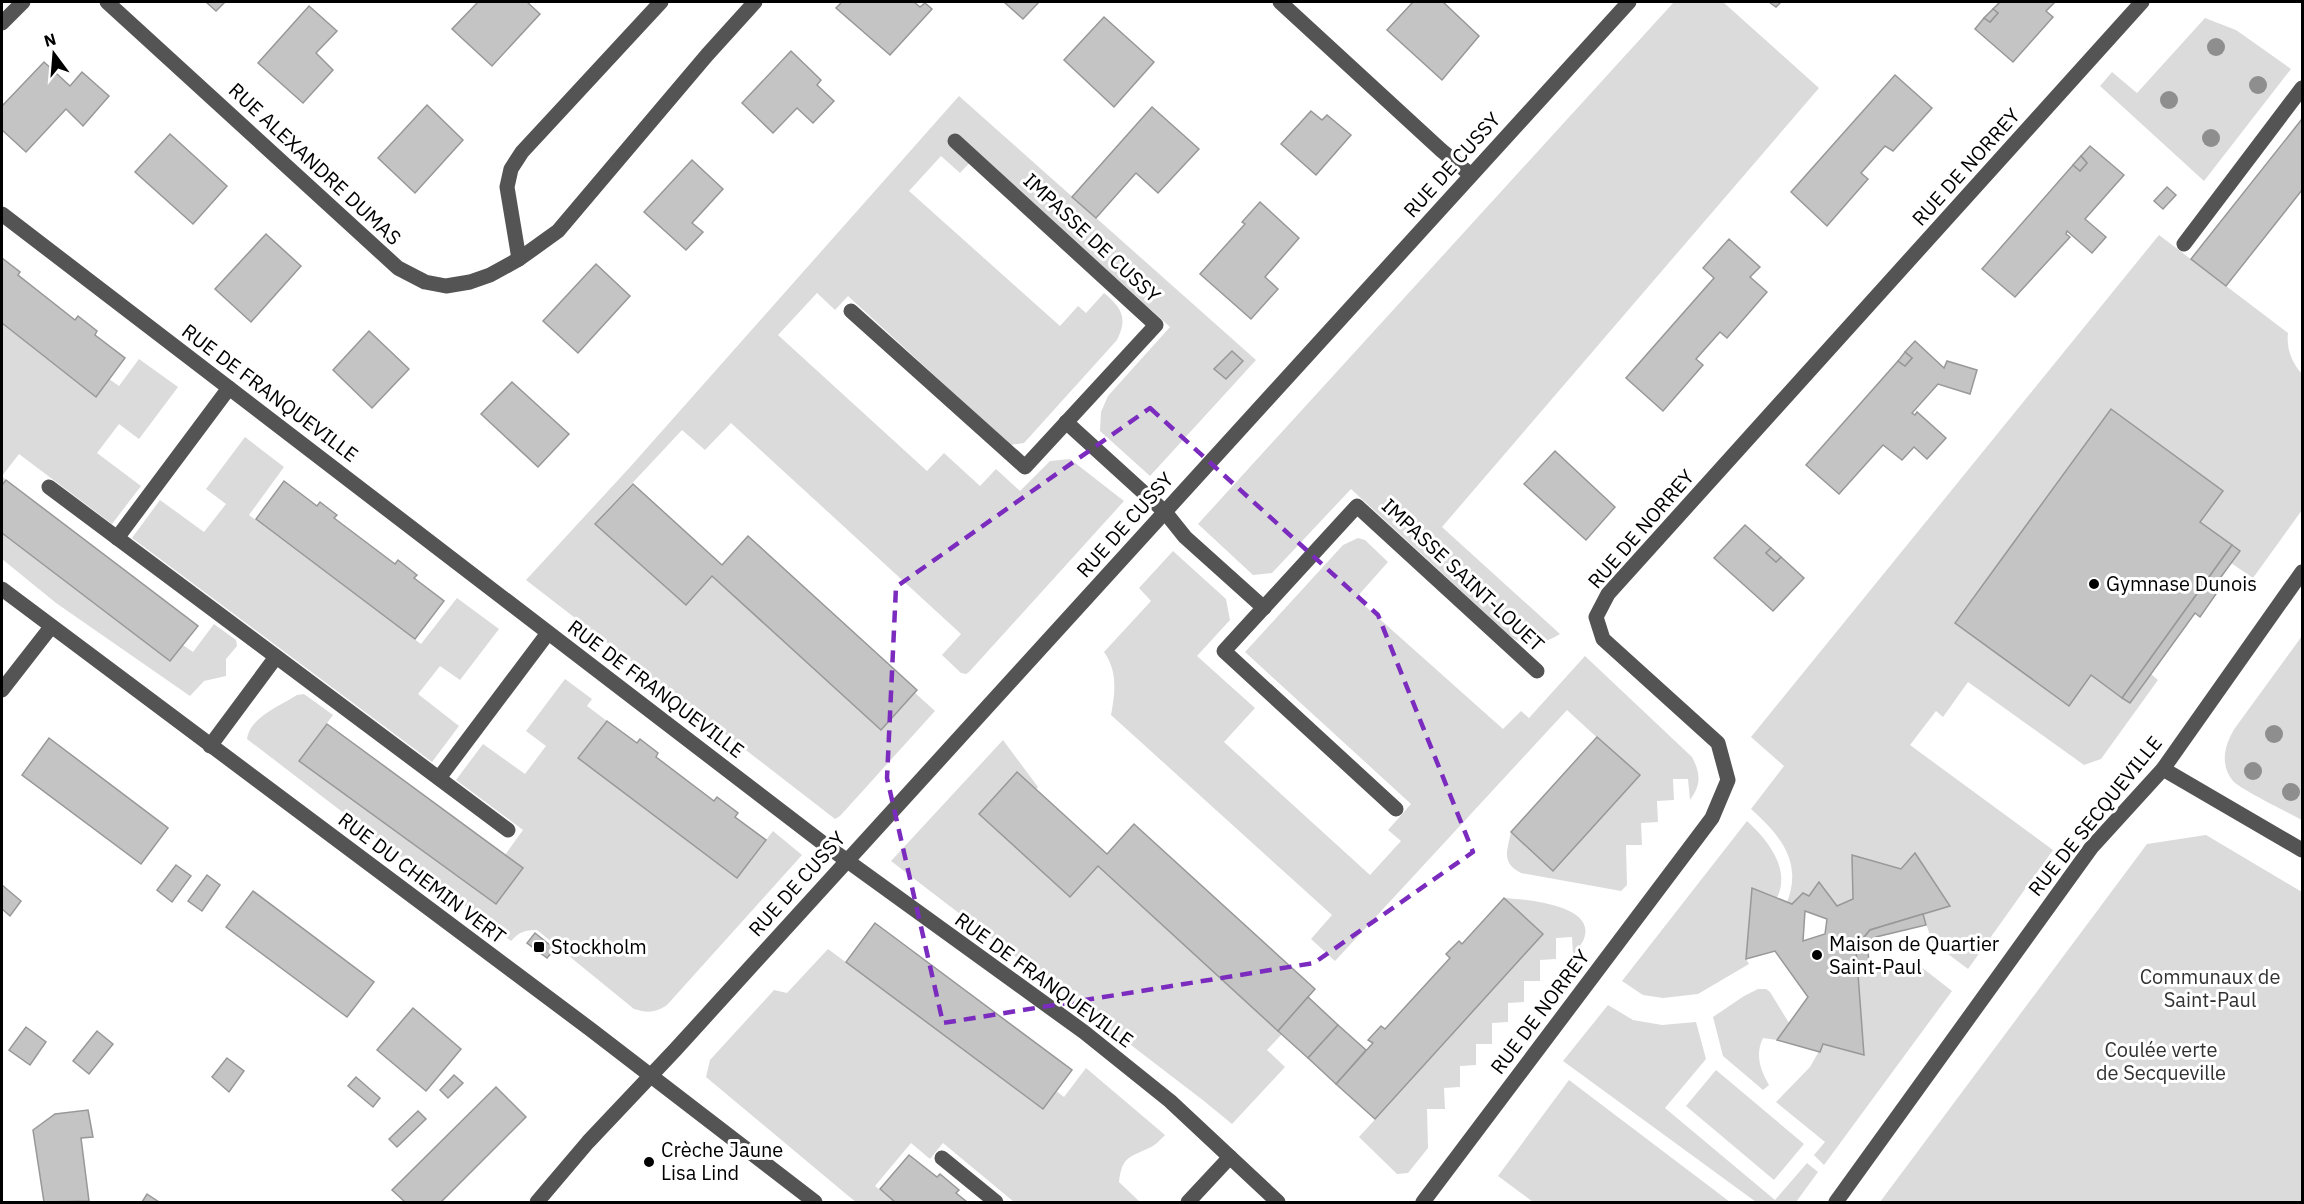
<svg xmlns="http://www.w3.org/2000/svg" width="2304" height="1204" viewBox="0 0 2304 1204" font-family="'IBM Plex Sans',sans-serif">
<rect width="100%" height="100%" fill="#fff"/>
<g fill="#dbdbdb">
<path d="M1674,2H1723L1819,88L1442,527L1560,634C1541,645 1530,648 1511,637L1351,489L1272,573L1253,575L1198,524Z"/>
<path d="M2205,18L2236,30L2291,69L2204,181L2100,86L2112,72L2137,93Z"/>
<path d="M959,96L1256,360L1150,476L1100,431L1101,412L1108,396L1170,327L978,154L960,173L941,156L909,191L1060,326L1078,306L1086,313L1104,293C1122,308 1128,318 1117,340L1024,443L1010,445L848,296L835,310L817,293L778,335L927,471L944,453L980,486L996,469L1020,491L1050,461L1070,459L1124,501L969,672L966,674L961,673L942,655L961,634L731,423L705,450L682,430L595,523L712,576L881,729L914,692L935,711L840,816L835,819L526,580L631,466Z"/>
<path d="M2159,235L2288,333C2286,348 2292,363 2302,374V510L2253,578L2231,563L2200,522L2222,490L2111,409L1955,622L2069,705L2091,675L2130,703L2151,674L2158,680L2101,759L2084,765L1968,682L1943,717L1936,711L1910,745L2053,850L1968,969L1932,942L1923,914L1950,906L1915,854L1901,869L1852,856L1853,899L1837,906L1819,883L1809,896L1803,893L1792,904L1787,902C1803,862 1780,835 1751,809L1784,766L1751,737Z"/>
<path d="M2,323L96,396L109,379L119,386L139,359L178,387L139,439L119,424L97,453L141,486L112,524L19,454L2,476L6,480L2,485Z"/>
<path d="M245,437L284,467L249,515L421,644L457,598L499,629L460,680L440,666L418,694L459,726L432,762L132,538L160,500L204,532L226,504L206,489Z"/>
<path d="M2,533L170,661L183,645L193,652L214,624L236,640L237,646L226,659V676L204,681L190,696L56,603L2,559Z"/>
<path d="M1358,538L1365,540L1388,562L1356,598L1503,729L1521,711L1529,718L1585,656L1692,757C1701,774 1701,785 1690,800L1688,779H1673L1674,800L1657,801L1658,822L1641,823L1642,845H1626L1627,885L1621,891L1521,873C1501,863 1507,851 1511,832L1553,870L1639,776L1567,710L1335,961L1311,939L1332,915L1111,715C1115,694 1118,671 1104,652L1151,601L1139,588L1173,551L1226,599L1230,620L1197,656L1255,708L1224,742L1370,875L1401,841L1388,830L1411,804L1245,652L1343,545Z"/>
<path d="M2302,636V820C2289,813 2240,789 2233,781C2219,764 2225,744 2235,728Z"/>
<path d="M565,679L592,699L587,706L607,721L579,759L737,878L773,831L802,855L667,1005C655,1013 647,1013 634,1009L537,930C525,930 519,932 511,941L247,739C250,717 280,706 297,695L304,694L333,715L299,761L496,904L522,868L505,855L523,830L456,780L483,744L525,774L546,746L526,731Z"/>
<path d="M1003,740L1038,787L1036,790L1017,772L979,814L1071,896L1098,866L1282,1034L1267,1050L1285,1067L1232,1124L1204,1101L891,861Z"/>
<path d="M1747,821C1768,840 1791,869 1777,898L1752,889L1746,959L1749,964L1698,994L1663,998L1643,995L1622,981Z"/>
<path d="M2206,835L2302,892V1202H1880L2147,844Z"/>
<path d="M1504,898C1522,899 1592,904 1585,935C1584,942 1577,950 1573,955L1572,937L1556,938V959L1540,960V981H1524V1002L1508,1003V1022L1492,1023V1044H1476V1065L1460,1066V1087L1444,1088L1445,1109H1427L1428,1148L1408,1173L1397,1174L1359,1137L1543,934Z"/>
<path d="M828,949L1043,1109L1056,1091L1064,1097L1086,1068L1165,1135C1160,1140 1155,1146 1149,1148C1128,1158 1122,1157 1119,1182L1140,1202H1014L943,1143L930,1159L911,1143L875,1186L895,1202H856L846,1194L706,1077L710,1060L774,990L787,993Z"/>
<path d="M1916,963L1952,991L1824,1165L1814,1155L1825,1142L1776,1102L1810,1067L1823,1044L1864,1055L1857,968Z"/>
<path d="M1758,989H1766L1770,992L1789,1023L1777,1040L1763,1038C1755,1054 1760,1070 1769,1085L1763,1090L1723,1056L1713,1017L1744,996Z"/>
<path d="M1608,1005L1633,1020L1662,1025L1696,1022L1706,1059L1665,1108L1775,1200L1807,1163L1818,1172L1796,1202H1756L1563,1061Z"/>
<path d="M1716,1070L1804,1144L1774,1180L1686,1106Z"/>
<path d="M1569,1080L1730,1202H1533L1498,1176Z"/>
</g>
<g fill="#c4c4c4" stroke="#989898" stroke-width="1.5" fill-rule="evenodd">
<path d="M206,2H225L216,11Z"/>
<path d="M478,2H527L540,14L492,66L452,29Z"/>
<path d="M842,2H914L920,7L925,3L932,9L890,55L836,8Z"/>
<path d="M1004,2H1039L1023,19Z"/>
<path d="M1413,2H1443L1479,36L1442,80L1387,30Z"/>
<path d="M1769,2H1781L1776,7Z"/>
<path d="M2000,2H2055L2046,11L2053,17L2013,62L1975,29L1984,18L1990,22L1998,13L1993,9Z"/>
<path d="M309,6L337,31L316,53L333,70L303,103L258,63Z"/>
<path d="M1993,9L1998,13L1990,22L1984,18Z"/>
<path d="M1104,17L1154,62L1114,107L1064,60Z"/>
<path d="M791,51L821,80L817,85L834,101L813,123L797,108L773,133L742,103Z"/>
<path d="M44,62L70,86L82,72L109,96L83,126L66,109L26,152L2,130V106Z"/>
<path d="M1895,75L1932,108L1893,151L1885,146L1861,173L1868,179L1827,226L1791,192Z"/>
<path d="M427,105L463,140L415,193L378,158Z"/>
<path d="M1152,107L1199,149L1158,193L1136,173L1096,218L1072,197Z"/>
<path d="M1311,111L1322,120L1327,115L1351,135L1316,175L1281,144Z"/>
<path d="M2302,119V190L2226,286L2191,259Z"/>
<path d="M170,134L227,186L193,224L135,172Z"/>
<path d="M2090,146L2124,175L2085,219L2106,237L2092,253L2067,231L2066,234L2070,237L2015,297L1982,269L2073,165L2080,171L2087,163L2081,156Z"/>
<path d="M2081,156L2087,163L2080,171L2073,165Z"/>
<path d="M692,160L723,189L692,223L703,232L686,250L644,212Z"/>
<path d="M2167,187L2176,195L2163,209L2154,201Z"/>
<path d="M1260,202L1299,238L1265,277L1278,289L1251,319L1200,274L1245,224L1242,222Z"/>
<path d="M266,234L301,266L251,322L215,289Z"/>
<path d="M1729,239L1760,267L1750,277L1767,292L1727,338L1720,332L1696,359L1703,365L1663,411L1626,378L1714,278L1703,268Z"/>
<path d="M2,258L20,272L18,275L75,320L78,316L97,331L95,335L125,358L96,397L2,323Z"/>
<path d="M596,264L630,296L578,353L543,321Z"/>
<path d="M369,331L409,369L372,408L333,370Z"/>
<path d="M1915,341L1944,368L1947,361L1977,370L1970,394L1938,384L1912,413L1915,415L1917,412L1946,438L1927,459L1914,447L1902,460L1883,445L1839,494L1806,465L1898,361L1905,366L1912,358L1905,352Z"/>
<path d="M1232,351L1243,361L1226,379L1214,369Z"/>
<path d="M1905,352L1912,358L1905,366L1898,361Z"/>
<path d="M512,382L569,434L538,467L481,414Z"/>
<path d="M2111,409L2223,491L2200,522L2232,545L2122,698L2091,675L2069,706L1955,623Z"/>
<path d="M1555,451L1615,507L1586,540L1524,484Z"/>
<path d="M6,480L198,626L170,661L2,533V485Z"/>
<path d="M284,481L317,506L320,502L329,509L337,515L334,518L395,564L398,560L417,575L414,578L444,601L415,639L256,519Z"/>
<path d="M633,484L722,565L748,536L917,690L881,730L712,576L686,605L595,524Z"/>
<path d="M1745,525L1771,548L1766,553L1776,562L1781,557L1804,578L1773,611L1714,558Z"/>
<path d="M2232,545L2240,551L2218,581L2223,584L2200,617L2195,613L2130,703L2122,698Z"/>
<path d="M1771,548L1781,557L1776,562L1766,553Z"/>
<path d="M607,721L637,743L640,739L658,753L656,757L714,801L717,797L738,813L735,817L766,840L737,878L578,758Z"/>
<path d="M327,724L523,868L496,904L299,761Z"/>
<path d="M1597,737L1640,775L1553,871L1511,832Z"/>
<path d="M49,738L168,828L141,864L22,775Z"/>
<path d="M1017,772L1107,854L1134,824L1315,989L1278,1031L1098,866L1070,897L979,814Z"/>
<path d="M1915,853L1950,906L1870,930L1856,947L1864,1055L1823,1044L1820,1052L1777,1040L1808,997L1775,951L1746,959L1752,888L1792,904L1803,893L1809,896L1819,882L1837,906L1853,899L1852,855L1901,869ZM1805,911L1827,919L1825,934L1803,941Z"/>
<path d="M176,865L191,876L172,902L157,890Z"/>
<path d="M207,875L220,885L202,911L188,901Z"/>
<path d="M2,885L21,901L10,916L2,909Z"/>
<path d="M253,891L374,982L347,1017L226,927Z"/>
<path d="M1504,898L1543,934L1375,1119L1336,1084L1373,1043L1368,1040L1381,1026L1385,1029L1450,958L1446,954L1459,941L1462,944Z"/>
<path d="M1923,914L1926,925L1876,937L1868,948L1869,967L1857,968L1856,947L1870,930Z"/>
<path d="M875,923L1072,1070L1043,1109L846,962Z"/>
<path d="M535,933L555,949L547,958L527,943Z"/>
<path d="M1308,997L1338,1025L1308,1058L1278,1031Z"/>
<path d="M413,1008L461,1049L426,1091L377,1050Z"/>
<path d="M1338,1025L1366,1050L1336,1084L1308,1058Z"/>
<path d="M26,1027L46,1042L30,1065L9,1050Z"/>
<path d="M97,1031L113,1044L89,1074L73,1061Z"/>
<path d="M227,1058L244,1071L229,1092L212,1077Z"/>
<path d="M454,1075L463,1083L448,1098L440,1090Z"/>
<path d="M356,1077L380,1098L373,1107L348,1086Z"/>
<path d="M496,1087L526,1117L441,1202H405L392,1190Z"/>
<path d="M88,1110L93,1137L81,1138L89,1201L44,1202L33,1130L55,1114Z"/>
<path d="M418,1111L426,1119L397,1147L389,1139Z"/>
<path d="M909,1155L937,1177L940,1174L959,1190L956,1193L967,1202H895L880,1189Z"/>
<path d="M147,1194L159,1202H142Z"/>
</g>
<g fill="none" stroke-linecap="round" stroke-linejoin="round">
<g stroke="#545454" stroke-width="15">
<path d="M107,2L398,268L425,282L446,286L470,282L490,275L519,259L558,231L707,55L755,2"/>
<path d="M1280,2L1441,150L1471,175"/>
<path d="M2,23L23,2"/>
<path d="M2,214L824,844L1084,1032L1170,1101L1278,1202"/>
<path d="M2184,244L2302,88"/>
<path d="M519,259L507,187L511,169L522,152L661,2"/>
<path d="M851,311L1025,467L1156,325L955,141"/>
<path d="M1066,422L1165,512L1185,537L1264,608"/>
<path d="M49,487L508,830"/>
<path d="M117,538L229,388"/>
<path d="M2,589L590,1029L815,1202"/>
<path d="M2,690L51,627"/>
<path d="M210,746L276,657"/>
<path d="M2163,769L2302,850"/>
<path d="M439,778L548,633"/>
<path d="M1396,809L1224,651L1357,506L1537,671"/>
<path d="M942,1158L996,1202"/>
<path d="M537,1202L588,1142L675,1050L1629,2"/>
<path d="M1188,1202L1230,1157"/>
<path d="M1423,1202L1712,818L1728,780L1718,743L1603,639L1596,617L1608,594L2142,2"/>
<path d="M1836,1202L2091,848L2163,769L2302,572"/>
</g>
</g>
<g fill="#8e8e8e">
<circle cx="2216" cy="47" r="9"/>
<circle cx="2258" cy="85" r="9"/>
<circle cx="2169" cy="100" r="9"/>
<circle cx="2211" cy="138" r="9"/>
<circle cx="2274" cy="734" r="9"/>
<circle cx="2253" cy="771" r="9"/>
<circle cx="2291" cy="792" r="9"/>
</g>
<path fill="none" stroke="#7b2cbf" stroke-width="4.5" stroke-dasharray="12 8" stroke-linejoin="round" d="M1150,408L1378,615L1473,852L1314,963L943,1023L887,778L896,587Z"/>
<g fill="#000" stroke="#fff" stroke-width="2">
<circle cx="2094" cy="584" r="6"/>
<rect x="533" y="941" width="12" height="12" rx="3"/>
<circle cx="1817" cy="955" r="6"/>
<circle cx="649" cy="1162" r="6"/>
</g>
<g text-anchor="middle" stroke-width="6" stroke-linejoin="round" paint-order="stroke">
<g font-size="20" fill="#000" stroke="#fff">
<text transform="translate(315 164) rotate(43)" y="7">RUE ALEXANDRE DUMAS</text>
<text transform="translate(1452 165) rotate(-48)" y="7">RUE DE CUSSY</text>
<text transform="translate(1966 167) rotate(-48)" y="7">RUE DE NORREY</text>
<text transform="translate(1092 238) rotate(43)" y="7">IMPASSE DE CUSSY</text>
<text transform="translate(270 393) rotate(37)" y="7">RUE DE FRANQUEVILLE</text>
<text transform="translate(1125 525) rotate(-48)" y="7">RUE DE CUSSY</text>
<text transform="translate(1641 529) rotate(-49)" y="7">RUE DE NORREY</text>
<text transform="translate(1463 575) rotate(43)" y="7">IMPASSE SAINT-LOUET</text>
<text transform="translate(656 689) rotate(37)" y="7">RUE DE FRANQUEVILLE</text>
<text transform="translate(2095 816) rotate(-51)" y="7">RUE DE SECQUEVILLE</text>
<text transform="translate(422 878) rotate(37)" y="7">RUE DU CHEMIN VERT</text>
<text transform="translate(797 884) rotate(-48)" y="7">RUE DE CUSSY</text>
<text transform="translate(1044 980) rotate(36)" y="7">RUE DE FRANQUEVILLE</text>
<text transform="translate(1540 1012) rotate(-53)" y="7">RUE DE NORREY</text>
</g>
<g font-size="20" fill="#000" stroke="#fff" text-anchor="start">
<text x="2106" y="591">Gymnase Dunois</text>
<text x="1829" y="951">Maison de Quartier<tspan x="1829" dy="23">Saint-Paul</tspan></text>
<text x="551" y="954">Stockholm</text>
<text x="661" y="1157">Crèche Jaune<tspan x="661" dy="23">Lisa Lind</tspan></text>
</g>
<g font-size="20" fill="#323232" stroke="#fff">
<text x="2210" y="984">Communaux de<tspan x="2210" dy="23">Saint-Paul</tspan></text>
<text x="2161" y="1057">Coulée verte<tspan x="2161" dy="23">de Secqueville</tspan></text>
</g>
</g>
<rect width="2304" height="1204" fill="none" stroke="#000000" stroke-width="6"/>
<g transform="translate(54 54) rotate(344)" stroke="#ffffff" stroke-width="4.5" paint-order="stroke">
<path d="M0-4.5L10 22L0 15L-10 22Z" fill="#000000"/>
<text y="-9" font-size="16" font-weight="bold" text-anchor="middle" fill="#000000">N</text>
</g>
</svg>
